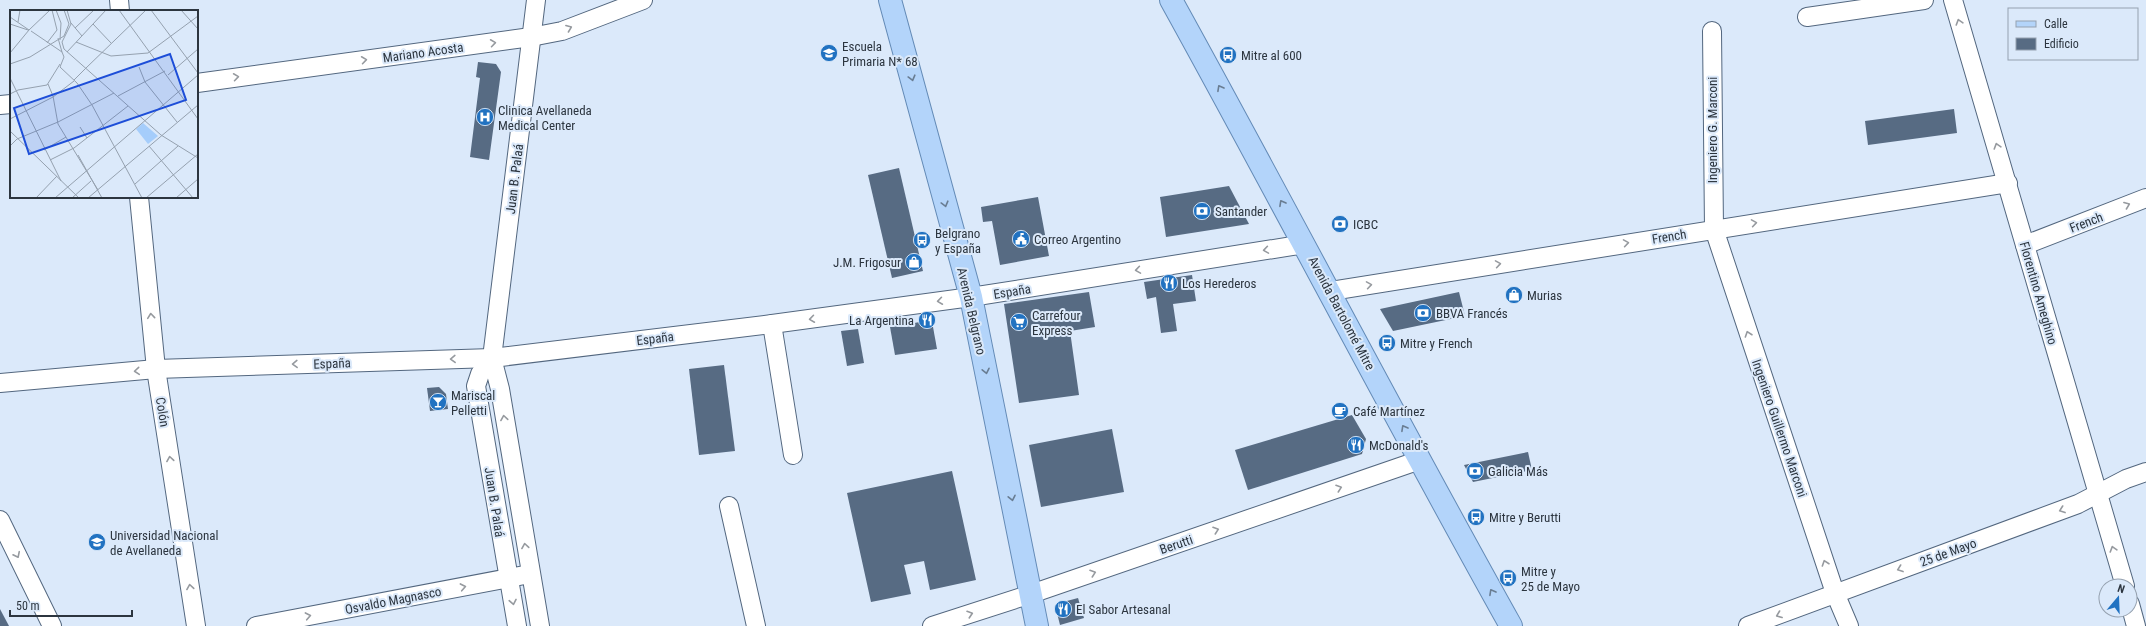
<svg xmlns="http://www.w3.org/2000/svg" width="2146" height="626" viewBox="0 0 2146 626" font-family="'Roboto Condensed',sans-serif">
<rect width="100%" height="100%" fill="#dbe9fa"/>
<g fill="#576b83">
<path d="M478,62L496,64L501,72L489,160L470,157L480,78L476,77Z"/>
<path d="M1954,109L1957,133L1868,145L1865,121Z"/>
<path d="M899,168L923,271L892,278L868,175Z"/>
<path d="M1229,186L1249,224L1166,237L1160,197Z"/>
<path d="M1038,197L1049,256L1000,265L992,221L983,222L981,207Z"/>
<path d="M1192,275L1196,301L1173,304L1177,331L1161,333L1156,297L1147,299L1144,282Z"/>
<path d="M1089,292L1095,327L1070,331L1079,395L1019,403L1004,304Z"/>
<path d="M1459,292L1465,316L1393,331L1380,309Z"/>
<path d="M926,321L933,327L937,349L895,355L890,327Z"/>
<path d="M858,329L864,363L847,366L841,331Z"/>
<path d="M724,365L735,451L699,455L689,369Z"/>
<path d="M439,387L446,394L448,409L430,411L427,388Z"/>
<path d="M1352,415L1366,439L1362,454L1248,490L1235,450Z"/>
<path d="M1112,429L1124,492L1041,507L1029,445Z"/>
<path d="M1528,452L1532,470L1473,482L1464,465Z"/>
<path d="M952,471L976,580L930,590L924,561L904,565L911,594L871,602L847,493Z"/>
<path d="M1078,598L1084,618L1060,625L1056,609L1063,602Z"/>
<path d="M0,609L9,626H0Z"/>
</g>
<g fill="none" stroke-linecap="round" stroke-linejoin="round">
<defs>
<g id="minor">
<path d="M119,0L120,11"/>
<path d="M536,0L492,358L500,389L540,626"/>
<path d="M1953,0L2125,586"/>
<path d="M1807,17L1924,0"/>
<path d="M1712,31L1714,229L1835,593L1849,626"/>
<path d="M197,83L531,37L562,31L643,0"/>
<path d="M0,105L11,104"/>
<path d="M139,197L156,369L196,626"/>
<path d="M2025,245L2146,198"/>
<path d="M1331,291L2008,183"/>
<path d="M772,324L793,455"/>
<path d="M492,358L480,374L476,386L517,626"/>
<path d="M0,383L156,369L492,358L772,324L971,297L1305,244"/>
<path d="M729,506L756,626"/>
<path d="M0,520L52,626"/>
<path d="M2130,604L2136,626"/>
<path d="M256,626L530,574"/>
<path d="M932,626L1031,594L1420,460"/>
<path d="M1748,626L2078,504L2126,479L2146,472"/>
</g>
<g id="primary">
<path d="M890,0L971,297L1037,626"/>
<path d="M1171,0C1286,208 1395,419 1511,626"/>
</g>
</defs>
<use href="#minor" stroke="#53677f" stroke-width="20"/>
<use href="#primary" stroke="#638ab6" stroke-width="24"/>
<use href="#minor" stroke="#fff" stroke-width="18"/>
<use href="#primary" stroke="#b3d4fa" stroke-width="22"/>
</g>
<defs><path id="oneway-chevron" d="M-2-3.5L2.5 0L-2 3.5" fill="none" stroke-width="1.6" stroke-linecap="round" stroke-linejoin="round"/></defs>
<g stroke="#969a9f">
<use href="#oneway-chevron" transform="translate(1959 22) rotate(-107)"/>
<use href="#oneway-chevron" transform="translate(569 28) rotate(-21)"/>
<use href="#oneway-chevron" transform="translate(493 43) rotate(-8)"/>
<use href="#oneway-chevron" transform="translate(364 60) rotate(-8)"/>
<use href="#oneway-chevron" transform="translate(236 77) rotate(-8)"/>
<use href="#oneway-chevron" transform="translate(1997 146) rotate(-107)"/>
<use href="#oneway-chevron" transform="translate(2127 205) rotate(-21)"/>
<use href="#oneway-chevron" transform="translate(1754 223) rotate(-9)"/>
<use href="#oneway-chevron" transform="translate(1626 243) rotate(-9)"/>
<use href="#oneway-chevron" transform="translate(1266 250) rotate(171)"/>
<use href="#oneway-chevron" transform="translate(1498 264) rotate(-9)"/>
<use href="#oneway-chevron" transform="translate(1138 270) rotate(171)"/>
<use href="#oneway-chevron" transform="translate(1369 285) rotate(-9)"/>
<use href="#oneway-chevron" transform="translate(940 301) rotate(172)"/>
<use href="#oneway-chevron" transform="translate(151 316) rotate(-96)"/>
<use href="#oneway-chevron" transform="translate(812 319) rotate(172)"/>
<use href="#oneway-chevron" transform="translate(1748 334) rotate(-109)"/>
<use href="#oneway-chevron" transform="translate(453 359) rotate(178)"/>
<use href="#oneway-chevron" transform="translate(295 364) rotate(178)"/>
<use href="#oneway-chevron" transform="translate(137 371) rotate(175)"/>
<use href="#oneway-chevron" transform="translate(504 418) rotate(-99)"/>
<use href="#oneway-chevron" transform="translate(170 459) rotate(-99)"/>
<use href="#oneway-chevron" transform="translate(1339 488) rotate(-19)"/>
<use href="#oneway-chevron" transform="translate(2062 510) rotate(160)"/>
<use href="#oneway-chevron" transform="translate(1216 530) rotate(-19)"/>
<use href="#oneway-chevron" transform="translate(525 546) rotate(-99)"/>
<use href="#oneway-chevron" transform="translate(2113 549) rotate(-107)"/>
<use href="#oneway-chevron" transform="translate(17 555) rotate(64)"/>
<use href="#oneway-chevron" transform="translate(1825 563) rotate(-109)"/>
<use href="#oneway-chevron" transform="translate(1900 569) rotate(160)"/>
<use href="#oneway-chevron" transform="translate(1093 573) rotate(-19)"/>
<use href="#oneway-chevron" transform="translate(190 587) rotate(-99)"/>
<use href="#oneway-chevron" transform="translate(463 587) rotate(-11)"/>
<use href="#oneway-chevron" transform="translate(513 602) rotate(79)"/>
<use href="#oneway-chevron" transform="translate(970 614) rotate(-18)"/>
<use href="#oneway-chevron" transform="translate(1779 615) rotate(159)"/>
<use href="#oneway-chevron" transform="translate(308 616) rotate(-11)"/>
</g>
<g stroke="#697d93">
<use href="#oneway-chevron" transform="translate(912 78) rotate(75)"/>
<use href="#oneway-chevron" transform="translate(1220 88) rotate(-119)"/>
<use href="#oneway-chevron" transform="translate(1282 203) rotate(-119)"/>
<use href="#oneway-chevron" transform="translate(945 204) rotate(75)"/>
<use href="#oneway-chevron" transform="translate(986 371) rotate(78)"/>
<use href="#oneway-chevron" transform="translate(1404 428) rotate(-119)"/>
<use href="#oneway-chevron" transform="translate(1012 498) rotate(78)"/>
<use href="#oneway-chevron" transform="translate(1492 592) rotate(-119)"/>
</g>
<defs>
<symbol id="school-disc" viewBox="-11 -11 22 22"><circle r="9.5" fill="#2172c1" stroke="#dbe9fa"/><path d="M0-5L7-2L0 1L-7-2ZM-4 1L0 2.5L4 1V4Q0 6-4 4Z" fill="#fff"/></symbol>
<symbol id="bus-disc" viewBox="-11 -11 22 22"><circle r="9.5" fill="#2172c1" stroke="#dbe9fa"/><path d="M-5-6H5V4H4V6H2V4H-2V6H-4V4H-5ZM-3.5-4V0h7V-4ZM-3.5 1.2v1.5H-2V1.2ZM2 1.2v1.5H3.5V1.2Z" fill="#fff"/></symbol>
<symbol id="hospital-disc" viewBox="-11 -11 22 22"><circle r="9.5" fill="#2172c1" stroke="#dbe9fa"/><path d="M-5-5h3v3.5h4V-5h3V5h-3V1.5h-4V5h-3Z" fill="#fff"/></symbol>
<symbol id="bank-disc" viewBox="-11 -11 22 22"><circle r="9.5" fill="#2172c1" stroke="#dbe9fa"/><path d="M-6-4H6V4H-6ZM0-2.3a2.3 2.3 0 1 0 0 4.6a2.3 2.3 0 1 0 0-4.6Z" fill="#fff"/></symbol>
<symbol id="civic-disc" viewBox="-11 -11 22 22"><circle r="9.5" fill="#2172c1" stroke="#dbe9fa"/><path d="M-.6-6.5H3V-4.5H.6V-3L4-1V1h2V6H-6V1h2V-1L-.6-3ZM-1.2 2.5V6h2.4V2.5Z" fill="#fff"/></symbol>
<symbol id="shop-disc" viewBox="-11 -11 22 22"><circle r="9.5" fill="#2172c1" stroke="#dbe9fa"/><path d="M-5-2.5h2.3a2.7 3.5 0 0 1 5.4 0H5L5.5 6h-11ZM-1.5-2.5h3a1.5 2.3 0 0 0-3 0Z" fill="#fff"/></symbol>
<symbol id="restaurant-disc" viewBox="-11 -11 22 22"><circle r="9.5" fill="#2172c1" stroke="#dbe9fa"/><path d="M-5-6h1v4h1v-4h1v4h1v-4h1v5L-1.5 .5V6h-2V.5L-5-1ZM5-6V6H3V1.5H1.5Q1.5-4 5-6Z" fill="#fff"/></symbol>
<symbol id="supermarket-disc" viewBox="-11 -11 22 22"><circle r="9.5" fill="#2172c1" stroke="#dbe9fa"/><path d="M-6-5.5h2.5l.6 2H6L4.5 2H-2.5L-4.4-4H-6ZM-1.5 3.2a1.3 1.3 0 1 0 .1 0ZM3 3.2a1.3 1.3 0 1 0 .1 0Z" fill="#fff"/></symbol>
<symbol id="bar-disc" viewBox="-11 -11 22 22"><circle r="9.5" fill="#2172c1" stroke="#dbe9fa"/><path d="M-6-5H6L.8 .8V4.5H3.5V6h-7V4.5H-.8V.8Z" fill="#fff"/></symbol>
<symbol id="cafe-disc" viewBox="-11 -11 22 22"><circle r="9.5" fill="#2172c1" stroke="#dbe9fa"/><path d="M-5.5-4.5H6V0H3Q3 3.5 0 3.5H-2.5Q-5.5 3.5-5.5 0ZM3-3.2v2h1.7v-2ZM-6 4.5H4V6H-6Z" fill="#fff"/></symbol>
<symbol id="university-disc" viewBox="-11 -11 22 22"><circle r="9.5" fill="#2172c1" stroke="#dbe9fa"/><path d="M0-5L7-2L0 1L-7-2ZM-4 1L0 2.5L4 1V4Q0 6-4 4Z" fill="#fff"/></symbol>
</defs>
<g fill-rule="evenodd">
<use href="#school-disc" x="819" y="43" width="20" height="20"/>
<use href="#bus-disc" x="1218" y="45" width="20" height="20"/>
<use href="#hospital-disc" x="475" y="107" width="20" height="20"/>
<use href="#bank-disc" x="1192" y="201" width="20" height="20"/>
<use href="#bank-disc" x="1330" y="214" width="20" height="20"/>
<use href="#civic-disc" x="1011" y="229" width="20" height="20"/>
<use href="#bus-disc" x="912" y="230" width="20" height="20"/>
<use href="#shop-disc" x="904" y="252" width="20" height="20"/>
<use href="#restaurant-disc" x="1159" y="273" width="20" height="20"/>
<use href="#shop-disc" x="1504" y="285" width="20" height="20"/>
<use href="#bank-disc" x="1413" y="303" width="20" height="20"/>
<use href="#restaurant-disc" x="917" y="310" width="20" height="20"/>
<use href="#supermarket-disc" x="1009" y="312" width="20" height="20"/>
<use href="#bus-disc" x="1377" y="333" width="20" height="20"/>
<use href="#bar-disc" x="428" y="392" width="20" height="20"/>
<use href="#cafe-disc" x="1330" y="401" width="20" height="20"/>
<use href="#restaurant-disc" x="1346" y="435" width="20" height="20"/>
<use href="#bank-disc" x="1465" y="461" width="20" height="20"/>
<use href="#bus-disc" x="1466" y="507" width="20" height="20"/>
<use href="#university-disc" x="87" y="532" width="20" height="20"/>
<use href="#bus-disc" x="1498" y="568" width="20" height="20"/>
<use href="#restaurant-disc" x="1053" y="599" width="20" height="20"/>
</g>
<g text-anchor="middle" stroke-width="4" stroke-linejoin="round" paint-order="stroke">
<g font-size="13" fill="#2c353f" stroke="#dbe9fa" text-anchor="start">
<text x="842" y="51">Escuela<tspan x="842" dy="15">Primaria N* 68</tspan></text>
<text x="1241" y="60">Mitre al 600</text>
<text x="498" y="115">Clinica Avellaneda<tspan x="498" dy="15">Medical Center</tspan></text>
<text x="1215" y="216">Santander</text>
<text x="1353" y="229">ICBC</text>
<text x="935" y="238">Belgrano<tspan x="935" dy="15">y España</tspan></text>
<text x="1034" y="244">Correo Argentino</text>
<text x="901" y="267" text-anchor="end">J.M. Frigosur</text>
<text x="1182" y="288">Los Herederos</text>
<text x="1527" y="300">Murias</text>
<text x="1436" y="318">BBVA Francés</text>
<text x="1032" y="320">Carrefour<tspan x="1032" dy="15">Express</tspan></text>
<text x="914" y="325" text-anchor="end">La Argentina</text>
<text x="1400" y="348">Mitre y French</text>
<text x="451" y="400">Mariscal<tspan x="451" dy="15">Pelletti</tspan></text>
<text x="1353" y="416">Café Martínez</text>
<text x="1369" y="450">McDonald's</text>
<text x="1488" y="476">Galicia Más</text>
<text x="1489" y="522">Mitre y Berutti</text>
<text x="110" y="540">Universidad Nacional<tspan x="110" dy="15">de Avellaneda</tspan></text>
<text x="1521" y="576">Mitre y<tspan x="1521" dy="15">25 de Mayo</tspan></text>
<text x="1076" y="614">El Sabor Artesanal</text>
</g>
<g font-size="13" fill="#2c353f" stroke="#dbe9fa">
<text transform="translate(423 52) rotate(-8)" y="5">Mariano Acosta</text>
<text transform="translate(1712 130) rotate(-90)" y="5">Ingeniero G. Marconi</text>
<text transform="translate(514 179) rotate(-83)" y="5">Juan B. Palaá</text>
<text transform="translate(2086 222) rotate(-21)" y="5">French</text>
<text transform="translate(1669 236) rotate(-9)" y="5">French</text>
<text transform="translate(1012 291) rotate(-9)" y="5">España</text>
<text transform="translate(2039 293) rotate(74)" y="5">Florentino Ameghino</text>
<text transform="translate(972 311) rotate(77)" y="5">Avenida Belgrano</text>
<text transform="translate(1342 313) rotate(62)" y="5">Avenida Bartolomé Mitre</text>
<text transform="translate(655 338) rotate(-7)" y="5">España</text>
<text transform="translate(332 363) rotate(-2)" y="5">España</text>
<text transform="translate(163 412) rotate(81)" y="5">Colón</text>
<text transform="translate(1780 428) rotate(71)" y="5">Ingeniero Guillermo Marconi</text>
<text transform="translate(495 502) rotate(81)" y="5">Juan B. Palaá</text>
<text transform="translate(1176 544) rotate(-19)" y="5">Berutti</text>
<text transform="translate(1948 552) rotate(-20)" y="5">25 de Mayo</text>
<text transform="translate(393 600) rotate(-11)" y="5">Osvaldo Magnasco</text>
</g>
</g>
<g transform="translate(10 10)">
<rect width="188" height="188" fill="#dbe9fa"/>
<path d="M133,113L148,126L138,134L126,119Z" fill="#a5cdfb"/>
<path fill="none" stroke="#95a1af" stroke-width="1" d="M46,0L51,13L50,30M57,0L61,14L52,32L54,39L151,125L188,148M109,0L188,109M141,0L188,63M171,0L188,19M0,7L19,20M8,12L10,0M61,13L72,26M0,14L18,20M83,14L101,33M65,18L84,0M21,21L52,42L54,47L50,57L67,73L82,95L132,188M48,28L52,42M66,32L101,46L138,43L188,6M37,33L47,20L42,0M57,42L96,0M0,43L19,20L40,0M0,54L20,47L54,26L59,14L54,0M129,57L135,72L167,112M76,58L136,0M158,65L188,39M0,68L51,171M64,70L76,58M38,74L43,86L48,114L88,180M0,84L8,80L37,75L50,54M108,86L155,61M0,109L43,87L64,71M70,117L77,128M0,121L69,188M0,136L7,129L48,112L104,83M139,136L183,188M34,140L56,127M68,145L92,188M40,150L64,138L118,96M125,174L168,136M26,188L47,166M45,188L188,65M62,188L81,171M78,188L188,95M136,188L188,144M166,188L188,169"/>
<path fill="#1d4ed8" fill-opacity="0.15" stroke="#1d4ed8" stroke-width="2" d="M160,44L176,90L19,144L4,98Z"/>
<rect width="188" height="188" fill="none" stroke="#2c353f" stroke-width="2"/>
</g>
<rect x="2008" y="8" width="130" height="52" fill="#dbe9fa" stroke="#95a1af"/>
<rect x="2016" y="21" width="20" height="6" fill="#b3d4fa" stroke="#95a1af"/>
<text x="2044" y="28" font-size="12" fill="#2c353f">Calle</text>
<rect x="2016" y="38" width="20" height="12" fill="#576b83" stroke="#95a1af"/>
<text x="2044" y="48" font-size="12" fill="#2c353f">Edificio</text>
<g transform="translate(2118 598) rotate(19)"><circle r="19" fill="#dbe9fa" stroke="#95a1af"/>
<path d="M0-3L7 15L0 10L-7 15Z" fill="#2172c1"/>
<text y="-6" font-size="11" font-weight="bold" text-anchor="middle" fill="#2c353f">N</text>
</g>
<path d="M10 610v6h122v-6" fill="none" stroke="#2c353f" stroke-width="2"/>
<text x="16" y="610" font-size="12" fill="#2c353f" stroke="#dbe9fa" stroke-width="3" paint-order="stroke">50 m</text>
</svg>
